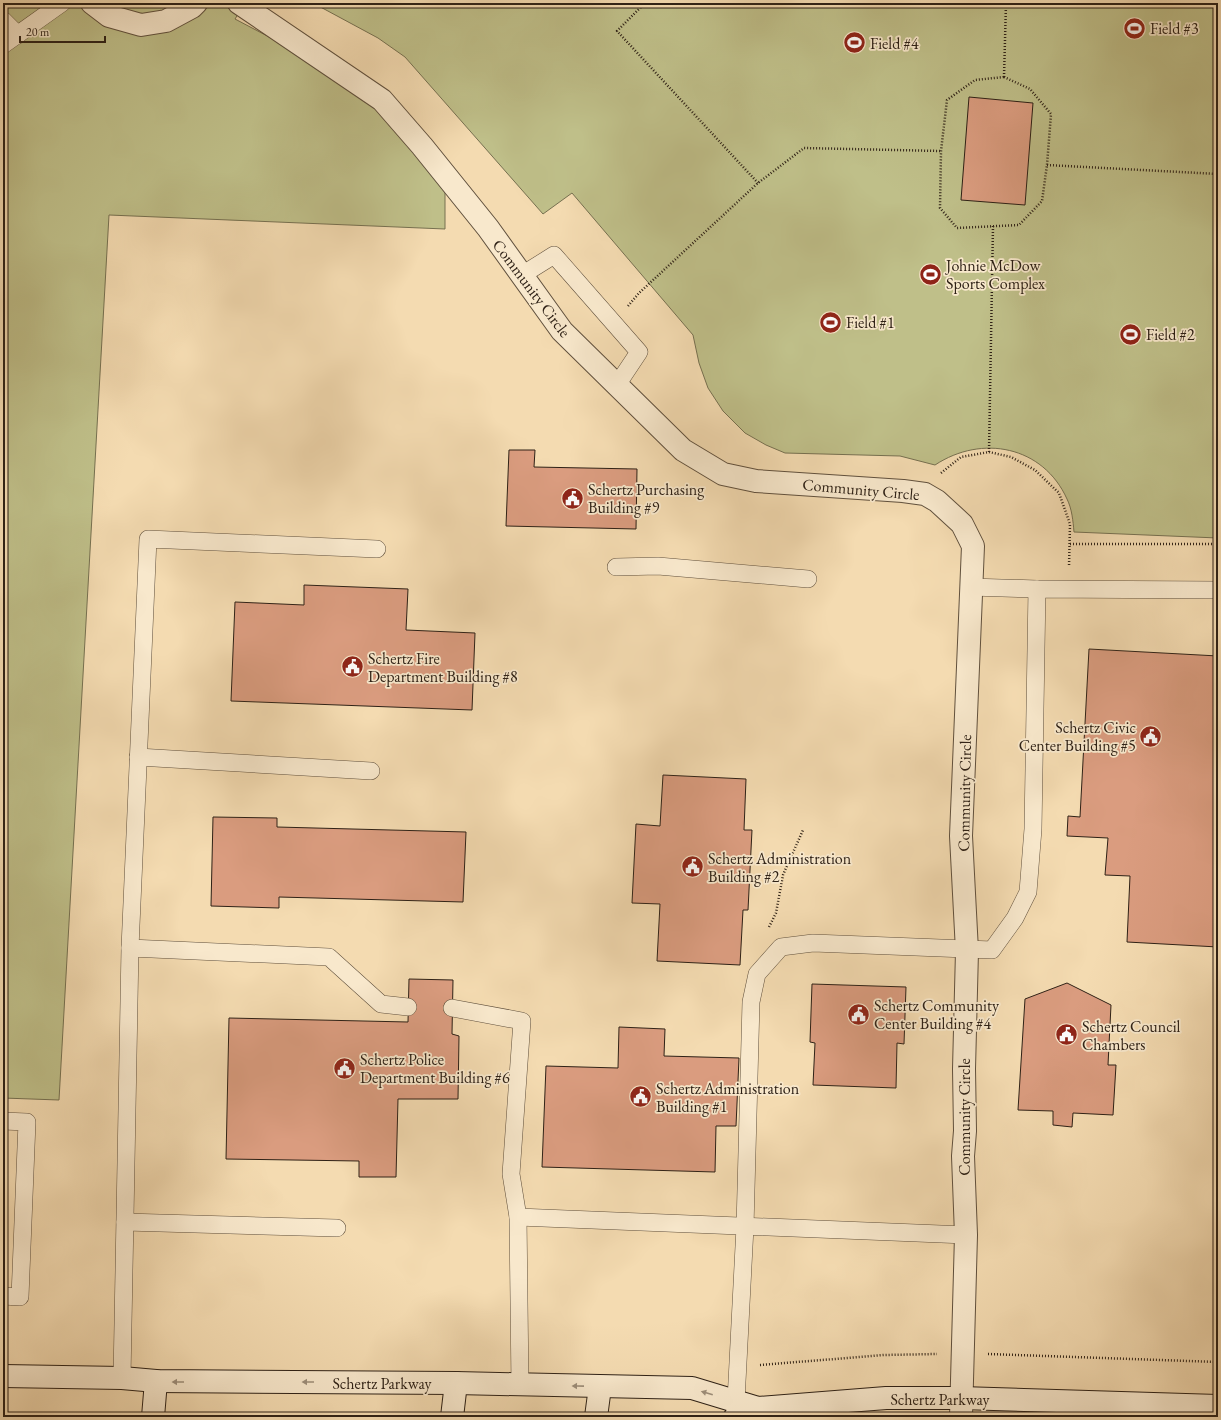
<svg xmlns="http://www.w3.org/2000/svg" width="1221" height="1420" viewBox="0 0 1221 1420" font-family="'EB Garamond',serif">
<rect width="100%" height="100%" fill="#f4dbb1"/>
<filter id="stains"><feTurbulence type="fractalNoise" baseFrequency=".005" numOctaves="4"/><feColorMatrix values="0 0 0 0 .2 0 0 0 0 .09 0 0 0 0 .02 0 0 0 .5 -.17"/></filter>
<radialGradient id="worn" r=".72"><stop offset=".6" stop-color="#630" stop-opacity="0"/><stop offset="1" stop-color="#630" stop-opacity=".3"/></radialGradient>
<g fill="#bfbf89" stroke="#767050">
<path d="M3,3H245L235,19L292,49L364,97L445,182V229L109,215L59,1100L3,1098Z"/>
<path d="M313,3H1218V538L1074,532C1073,521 1072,509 1067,499C1043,446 982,434 935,465L900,456L785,453L766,445L745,433L723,411L708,388L699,363L693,335L572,193L543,214L405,57L378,38Z"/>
</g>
<g fill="#da9c7f" stroke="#2e2116">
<path d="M969,97L1033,103L1025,205L961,200Z"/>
<path d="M509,450H535L534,467L637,469L636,529L506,526Z"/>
<path d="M304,585L408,589L406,630L475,633L472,710L231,701L235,602L304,605Z"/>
<path d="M1089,649L1218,656V947L1127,942L1130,876L1105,875L1108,838L1067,836L1068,816L1080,817Z"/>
<path d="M663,775L746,779L744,830H752L748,910H743L740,965L657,961L660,904L632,903L636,824L660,826Z"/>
<path d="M213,817L277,818V827L466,832L463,902L279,897V908L211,906Z"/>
<path d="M409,979L453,980L452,1034L459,1036L458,1099H398L396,1177H359V1161L226,1159L229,1018L408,1022Z"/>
<path d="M1067,983L1111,1005L1108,1065H1116L1113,1115L1073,1113L1072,1127L1053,1125V1111L1018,1110L1025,999Z"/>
<path d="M812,984L906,987L904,1044L897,1043L896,1088L813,1085L815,1043L810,1042Z"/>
<path d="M619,1027L665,1029L664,1056L739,1058L736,1126H716L715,1172L542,1167L546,1066L618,1068Z"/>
</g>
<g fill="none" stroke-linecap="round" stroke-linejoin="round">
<defs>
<g id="service">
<path d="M3,20L18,35"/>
<path d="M3,45L62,3"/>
<path d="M522,275L554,255L639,352L617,385"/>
<path d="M616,567L658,566L808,579"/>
<path d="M970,587L1037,589"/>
<path d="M138,757L371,771"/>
<path d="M130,948L148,539L377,549"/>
<path d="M452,1008L522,1021L511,1174L518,1217L520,1385"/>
<path d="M3,1121L27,1122L20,1297L3,1296"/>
<path d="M518,1217L966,1235"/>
<path d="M125,1222L337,1228"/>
<path d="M122,1378L130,948L329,957L381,1004L408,1007"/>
<path d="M736,1401L745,1227L751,1002L757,974L781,947L813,943L992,950L1015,918L1028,892L1033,829L1037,589L1218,590"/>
</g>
<g id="minor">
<path d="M92,3L109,16L141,25L166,21L192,7L196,3"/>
<path d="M239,3L382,100L422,146L488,228L562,331L683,450L723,474L756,481L903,491L925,494L937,501L962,524L973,546L961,836L967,951L964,1069L965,1131L963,1156L966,1235L961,1417"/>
</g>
<g id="secondary">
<path d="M3,1376L122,1378L156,1381L456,1383L692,1388L758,1408"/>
<path d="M153,1417L156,1381"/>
<path d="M452,1417L456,1383"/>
<path d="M596,1417L600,1387"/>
<path d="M735,1417L758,1408L886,1398H961L1218,1406"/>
</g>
</defs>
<use href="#service" stroke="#60503d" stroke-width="18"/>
<use href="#minor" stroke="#60503d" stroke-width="24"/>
<use href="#secondary" stroke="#2e2116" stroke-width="24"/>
<g stroke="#2e2116" stroke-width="2.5" stroke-dasharray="1 2" stroke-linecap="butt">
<path d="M645,3L617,31L758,183"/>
<path d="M1004,77L1030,89L1051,114L1047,165L1042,201L1019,225L957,228L940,208L941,151L947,100L975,80Z"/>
<path d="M1004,77L1006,3"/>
<path d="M1047,165L1218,174"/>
<path d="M628,306L639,293L758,183L804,148L941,151"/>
<path d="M989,452L993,226"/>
<path d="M941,473L961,457L989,452L1011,457L1035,470L1059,493L1070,524L1069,567"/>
<path d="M1070,544H1218"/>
<path d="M769,927L776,913L783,875L803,830"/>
<path d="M988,1354L1218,1362"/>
<path d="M760,1365L884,1355L937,1354"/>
</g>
<use href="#service" stroke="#f8e8cc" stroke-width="17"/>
<use href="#minor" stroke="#f8e8cc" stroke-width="22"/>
<use href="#secondary" stroke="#f8e8cc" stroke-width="22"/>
</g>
<defs><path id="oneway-solid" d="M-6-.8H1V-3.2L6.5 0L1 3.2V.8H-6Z"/></defs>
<g fill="#9d8e7a">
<use href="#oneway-solid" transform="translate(178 1382) rotate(-180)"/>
<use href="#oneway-solid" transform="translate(308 1382) rotate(-180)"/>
<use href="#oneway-solid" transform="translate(578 1386) rotate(-179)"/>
<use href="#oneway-solid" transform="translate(707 1393) rotate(-164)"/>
</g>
<defs>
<symbol id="stadium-disc" viewBox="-11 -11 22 22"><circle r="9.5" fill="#8f2418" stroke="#f8e8cc"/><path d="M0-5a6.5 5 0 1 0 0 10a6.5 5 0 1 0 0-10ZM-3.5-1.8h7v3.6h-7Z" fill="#fff"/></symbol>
<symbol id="civic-disc" viewBox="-11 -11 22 22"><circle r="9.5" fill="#8f2418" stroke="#f8e8cc"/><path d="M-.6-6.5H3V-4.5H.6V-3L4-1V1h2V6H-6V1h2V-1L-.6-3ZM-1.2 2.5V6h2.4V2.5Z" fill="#fff"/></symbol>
</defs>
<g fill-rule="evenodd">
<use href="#stadium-disc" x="1122" y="16" width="25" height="25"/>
<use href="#stadium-disc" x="842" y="30" width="25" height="25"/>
<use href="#stadium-disc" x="918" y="262" width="25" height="25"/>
<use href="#stadium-disc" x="818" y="310" width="25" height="25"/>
<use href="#stadium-disc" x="1118" y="322" width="25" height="25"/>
<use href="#civic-disc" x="560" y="486" width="25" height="25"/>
<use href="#civic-disc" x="340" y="654" width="25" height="25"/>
<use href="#civic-disc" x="1138" y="724" width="25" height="25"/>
<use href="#civic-disc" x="680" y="854" width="25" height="25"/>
<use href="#civic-disc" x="846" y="1002" width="25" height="25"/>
<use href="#civic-disc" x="1054" y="1022" width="25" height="25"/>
<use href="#civic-disc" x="332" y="1056" width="25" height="25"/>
<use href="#civic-disc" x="628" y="1084" width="25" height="25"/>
</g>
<g text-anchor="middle" stroke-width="3.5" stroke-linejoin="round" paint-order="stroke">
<g font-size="16" fill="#2e2116" stroke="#f8e8cc" text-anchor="start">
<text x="1150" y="34">Field #3</text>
<text x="870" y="49">Field #4</text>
<text x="946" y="271">Johnie McDow<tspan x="946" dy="18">Sports Complex</tspan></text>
<text x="846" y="328">Field #1</text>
<text x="1146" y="340">Field #2</text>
<text x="588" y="495">Schertz Purchasing<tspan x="588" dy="18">Building #9</tspan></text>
<text x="368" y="664">Schertz Fire<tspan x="368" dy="18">Department Building #8</tspan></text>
<text x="1136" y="733" text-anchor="end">Schertz Civic<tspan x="1136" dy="18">Center Building #5</tspan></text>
<text x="708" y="864">Schertz Administration<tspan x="708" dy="18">Building #2</tspan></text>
<text x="874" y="1011">Schertz Community<tspan x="874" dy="18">Center Building #4</tspan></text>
<text x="1082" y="1032">Schertz Council<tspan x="1082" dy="18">Chambers</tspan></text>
<text x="360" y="1065">Schertz Police<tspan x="360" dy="18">Department Building #6</tspan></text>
<text x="656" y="1094">Schertz Administration<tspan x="656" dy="18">Building #1</tspan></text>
</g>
<g font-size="16" fill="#2e2116" stroke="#f8e8cc">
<text transform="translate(532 288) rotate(53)" y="6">Community Circle</text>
<text transform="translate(861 489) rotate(5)" y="6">Community Circle</text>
<text transform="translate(964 793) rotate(-89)" y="6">Community Circle</text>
<text transform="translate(964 1117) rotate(-90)" y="6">Community Circle</text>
<text x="382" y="1389">Schertz Parkway</text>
<text x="940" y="1405">Schertz Parkway</text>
</g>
</g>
<rect width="1221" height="1420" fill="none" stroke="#f4dbb1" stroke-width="16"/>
<rect x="4" y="4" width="1213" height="1412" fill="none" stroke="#2e2116" stroke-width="2"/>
<rect x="8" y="8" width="1205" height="1404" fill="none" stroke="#2e2116"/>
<path d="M20 36v6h85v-6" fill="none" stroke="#2e2116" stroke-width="2"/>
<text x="26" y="36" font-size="12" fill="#2e2116" stroke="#f8e8cc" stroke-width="3" paint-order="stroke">20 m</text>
<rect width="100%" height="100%" filter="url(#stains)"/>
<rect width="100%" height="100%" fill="url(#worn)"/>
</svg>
